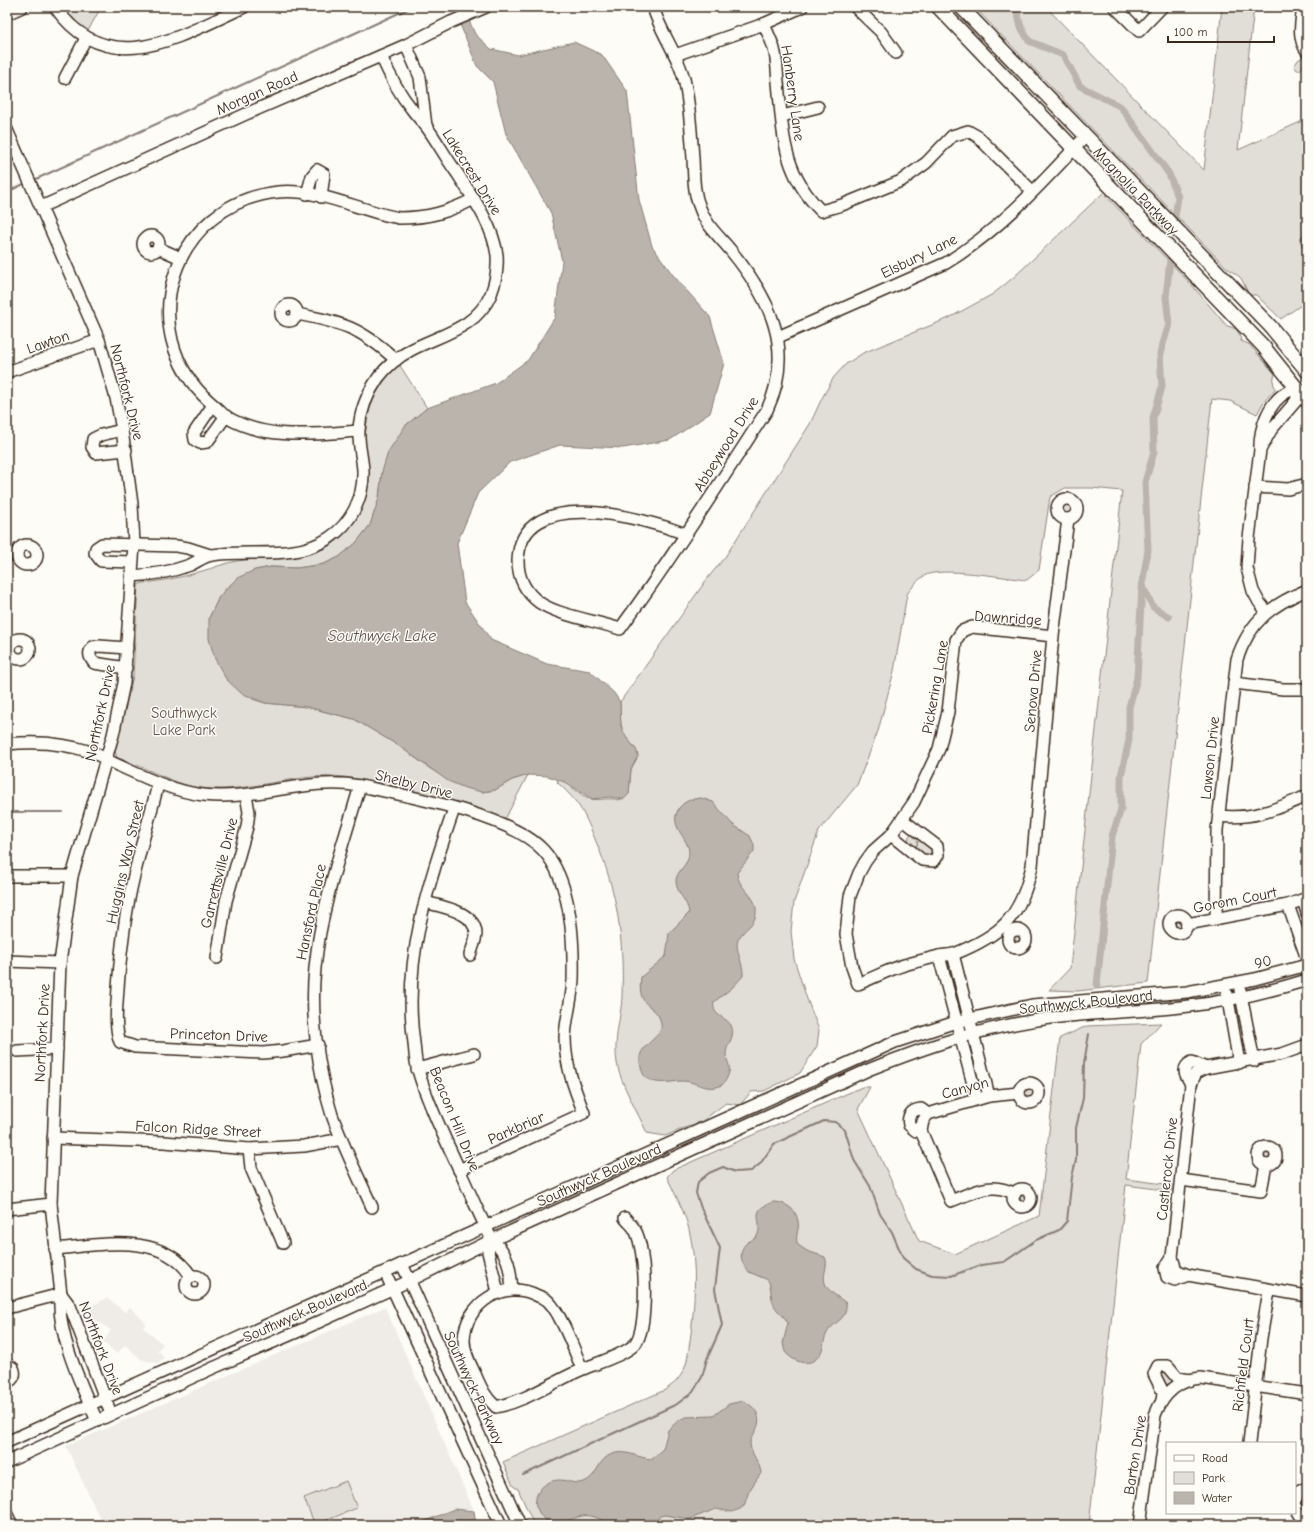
<svg xmlns="http://www.w3.org/2000/svg" width="1314" height="1532" viewBox="0 0 1314 1532" font-family="'Comic Neue',sans-serif">
<rect width="100%" height="100%" fill="#fdfcf7"/>
<filter id="ink" filterUnits="userSpaceOnUse"><feTurbulence type="fractalNoise" baseFrequency=".025" numOctaves="2"/><feDisplacementMap in="SourceGraphic" scale="8" xChannelSelector="R" yChannelSelector="G"/><feConvolveMatrix kernelMatrix="1 2 1 2 8 2 1 2 1" color-interpolation-filters="sRGB"/></filter>
<g filter="url(#ink)">
<g fill="#efece7">
<path d="M107,1298L125,1312L130,1307L146,1323L143,1328L163,1344L157,1352H160L164,1358L158,1363L142,1360L125,1345L117,1354L103,1342L111,1330L91,1318L89,1313L94,1304Z"/>
<path d="M385,1307L474,1511L454,1509L416,1525H103L66,1446Z"/>
</g>
<g fill="#e1ded7" stroke="#8e847a">
<path d="M62,7H101L88,31L66,14Z"/>
<path d="M974,7H1046L1204,170L1222,7H1254L1238,150L1307,119V301L1281,319L1256,295H1249L1241,278L1226,267Z"/>
<path d="M1303,57L1307,60L1305,64L1300,70H1297L1294,66L1298,60Z"/>
<path d="M1103,193L1190,283L1227,326C1237,328 1239,331 1241,341L1249,344L1275,374L1273,381L1275,389L1263,403L1257,414L1230,401L1212,399L1148,983L1078,991L1049,990L1070,968L1122,491L1091,488H1065L1050,497L1039,570L1027,580C1005,578 940,566 924,576C916,581 912,588 907,594L894,671L878,731L857,785L819,831L794,902L791,931L794,959L807,999L819,1030L817,1046L800,1073L764,1091L751,1092L740,1105L726,1103L702,1121L665,1136L647,1133C638,1113 620,1083 617,1063C613,1040 621,1019 622,997C624,939 618,893 595,839C590,827 584,812 576,802C570,794 563,788 557,782L559,779C570,784 579,795 591,799C599,801 609,797 619,800L629,794L631,769L638,756C636,748 631,744 626,737C619,726 620,714 620,702L707,579L725,557L810,424L822,398L834,377L846,364L863,353L949,318L993,294L1014,277Z"/>
<path d="M399,364L427,408L405,426L382,472L379,498L370,525L356,543L339,557L324,564L297,568L271,567L255,570L227,587L219,597L209,618L252,699L265,703L306,707L354,719L399,746L432,770L482,792L495,790L512,780L528,775L505,819C452,804 399,784 344,777C303,772 257,790 214,789C178,789 151,768 117,758L115,751L133,676L138,585L143,583C163,581 183,577 202,571C214,568 224,563 237,561C280,555 328,565 354,521C359,513 365,503 366,493C367,482 365,471 365,460C364,417 369,395 399,364Z"/>
<circle cx="1069" cy="510" r="9"/>
<path d="M913,832L933,850L930,854L925,856L916,849L918,841L915,849L908,842L909,836Z"/>
<circle cx="1180" cy="922" r="9"/>
<circle cx="1016" cy="939" r="9"/>
<path d="M1161,1023L1141,1044L1126,1179L1172,1185L1171,1191L1126,1185L1089,1525H534L518,1489L513,1486L503,1462L665,1390C672,1385 678,1381 682,1373C688,1364 688,1352 690,1341C695,1303 698,1260 687,1222C682,1207 674,1192 667,1177L673,1170L862,1087H870L858,1109L919,1241L955,1254L1039,1216L1060,1038L1087,1026Z"/>
<circle cx="1030" cy="1093" r="9"/>
<circle cx="1267" cy="1155" r="9"/>
<circle cx="1024" cy="1197" r="9"/>
<path d="M1163,1368L1173,1381L1168,1385H1165L1157,1373Z"/>
<path d="M346,1481L357,1508L315,1525L304,1498Z"/>
<path d="M1307,1492V1514L1302,1511V1496Z"/>
</g>
<g fill="#bbb4ad" stroke="#887d74">
<path d="M453,7H463L475,34L491,49L518,55L574,42L602,55L627,91L639,200L652,246L673,275L710,317L724,363L710,413L670,440L623,448L560,445L510,462L478,493L457,543L465,602L491,640L547,664L590,671L614,693L620,702L621,726L626,737L636,749L638,756L631,769L629,794L624,799L609,797L592,799L567,783L548,776L528,775L512,780L495,790L482,792L465,788L448,781L399,746L354,719L307,707L265,703L241,693L226,679L215,659L209,639V618L219,597L237,578L255,570L271,567L297,568L324,564L339,557L356,543L370,525L379,498L382,472L388,452L405,426L427,408L496,383L528,360L555,317L562,261L551,213L506,134L493,82L477,66Z"/>
<path d="M1307,229V254L1303,250L1300,239Z"/>
<path d="M701,798L713,802L732,824L750,836L754,845V851L737,873C738,888 755,895 756,908C758,925 744,927 738,940C734,948 744,964 743,976L733,987L714,1002C711,1018 729,1016 732,1028C735,1038 726,1045 726,1054C726,1060 731,1066 729,1072C728,1077 725,1082 722,1085C707,1092 698,1082 683,1081C673,1081 660,1085 650,1080C643,1078 641,1069 640,1062C637,1044 664,1038 661,1024C658,1002 636,1012 641,977L666,956L669,933L689,913C688,901 677,894 676,882C675,871 690,865 689,852C688,837 669,827 678,810C683,801 691,799 701,798Z"/>
<path d="M773,1202C784,1202 796,1208 798,1221C800,1229 794,1237 798,1245L807,1251L825,1257C829,1266 822,1274 825,1283C827,1291 840,1298 846,1303C848,1320 834,1321 827,1333C824,1338 824,1344 822,1350C815,1369 795,1364 785,1352L783,1343L788,1323C784,1315 777,1312 774,1305C770,1297 772,1288 768,1280L749,1272C741,1264 737,1250 748,1242C752,1240 756,1239 758,1234C763,1219 748,1211 773,1202Z"/>
<path d="M743,1401C755,1406 763,1417 756,1430C754,1435 750,1438 750,1444C751,1455 760,1462 761,1473L749,1491L744,1506L740,1509L732,1512L716,1509L690,1519L665,1515L660,1516L654,1525H608C581,1501 566,1532 546,1521C541,1517 538,1511 536,1506C533,1492 546,1480 559,1480C570,1480 575,1486 586,1481C598,1475 598,1459 612,1454C626,1449 638,1458 651,1459L663,1449L668,1430L679,1420L686,1417L713,1416L729,1404Z"/>
<path d="M454,1509L474,1511L476,1525H416Z"/>
</g>
<g fill="none" stroke-linecap="round" stroke-linejoin="round">
<g stroke="#887d74" stroke-width="2">
<path d="M34,180L412,7"/>
<path d="M7,192L26,183"/>
<path d="M7,812H63"/>
<path d="M523,1475L677,1404L693,1392L702,1377L707,1359L722,1325L715,1289L720,1248L701,1208L696,1193L698,1182L709,1173L723,1167L735,1172L751,1171L760,1164L774,1144L824,1121L835,1122L845,1130L854,1160L870,1186L880,1214L892,1232L903,1258L916,1269L932,1275L951,1276L981,1265L1004,1262L1036,1240L1059,1230L1067,1221L1072,1177L1076,1160V1128L1083,1098L1084,1063L1089,1034"/>
</g>
<g stroke="#bbb4ad" stroke-width="7">
<path d="M1016,7L1021,27L1029,41L1063,55L1080,86L1121,107L1169,174L1178,197L1175,217"/>
<path d="M1142,585L1153,607L1169,617"/>
<path d="M1097,985L1112,836L1121,809V776L1129,740V707L1137,678L1142,585L1148,550L1145,482L1154,452L1153,418L1162,387L1160,354L1169,324L1166,297L1170,260"/>
</g>
<defs>
<g id="minor">
<path d="M55,7C108,82 180,36 244,7"/>
<path d="M653,7C660,32 678,54 684,79C690,104 691,132 693,158C694,175 693,192 700,208C706,226 721,238 732,252C771,300 795,350 767,410C719,484 672,558 620,629C597,621 560,616 540,603C526,593 518,578 518,561C520,483 643,518 686,534"/>
<path d="M855,7L881,32L896,53"/>
<path d="M1115,7L1139,31L1162,7"/>
<path d="M1303,7C1301,22 1297,39 1307,51"/>
<path d="M7,14L22,7"/>
<path d="M764,24C767,32 772,41 774,49C777,59 777,72 778,82C783,133 782,172 821,211L842,205L901,181L926,163L952,136L968,131L977,136L1032,191"/>
<path d="M406,45L420,77L426,126"/>
<path d="M675,55L764,24L802,7"/>
<path d="M65,78L86,38"/>
<path d="M782,116L818,107"/>
<path d="M7,130L99,340L116,398L122,430L132,504L134,545L124,683L113,735L72,876L60,963L51,1204L61,1294C54,1328 83,1389 97,1421"/>
<path d="M307,194L312,176L317,170L324,174L321,197"/>
<path d="M41,207L246,114L406,45L451,22L486,7"/>
<circle cx="151" cy="244" r="8"/>
<path d="M158,248L181,258"/>
<circle cx="289" cy="313" r="8"/>
<path d="M297,314C343,323 360,327 396,360"/>
<path d="M778,337L946,263C999,231 1043,182 1085,137"/>
<path d="M7,372L99,340"/>
<path d="M213,405L194,433L195,440L200,443L207,442L226,416"/>
<path d="M122,430L101,435L93,439L92,447L96,453L126,450"/>
<path d="M358,431C316,434 264,441 225,416C220,412 215,406 210,402C130,331 173,203 278,192C318,188 360,211 399,218C429,218 448,212 474,199"/>
<path d="M1260,450L1271,430L1296,401L1299,388C1295,389 1290,390 1287,392C1268,402 1259,430 1260,450L1249,538L1247,568L1253,591L1259,602L1267,612"/>
<path d="M1255,487L1288,489L1307,484"/>
<circle cx="1067" cy="509" r="10"/>
<circle cx="27" cy="555" r="10"/>
<path d="M132,562L101,561L95,553L96,548L102,544L176,546L188,548L210,555"/>
<path d="M131,576C152,575 171,572 190,565C197,562 204,556 212,555C250,549 295,561 329,538C352,523 364,497 363,470C362,456 358,443 359,430C360,411 367,394 378,378C387,366 398,357 411,350C441,334 476,329 491,294C496,281 498,269 497,255C493,225 473,198 457,173C446,158 437,141 426,126C421,120 415,114 411,108C398,92 389,74 381,56"/>
<path d="M1053,636L972,627L962,631L956,640L948,712L939,749L914,802L891,835L873,851L865,862L859,873L850,896L846,934L852,967L858,984C873,978 888,970 904,965C915,962 927,959 939,956C944,955 949,955 954,954C1002,935 1021,917 1032,866L1053,636L1068,519"/>
<circle cx="20" cy="649" r="10"/>
<path d="M126,668L94,663C89,657 88,652 93,647L99,646L127,648"/>
<path d="M1234,683L1283,689H1307"/>
<path d="M7,744C35,741 64,743 91,752C98,754 105,759 113,763C142,776 171,791 203,795C256,801 307,776 360,786C407,796 511,815 543,850C571,880 574,941 573,980C572,999 566,1018 565,1037C565,1064 574,1088 584,1113L459,1170"/>
<path d="M158,784C152,811 143,837 137,864C126,904 121,946 118,988C117,1006 114,1025 120,1042L135,1047L263,1053L283,1051L318,1045"/>
<path d="M360,786C343,845 321,905 315,968C310,1015 318,1070 332,1115C343,1146 358,1176 372,1207"/>
<path d="M454,809C428,885 402,962 414,1043C415,1052 415,1061 418,1070C425,1095 436,1119 447,1143C462,1175 476,1208 492,1240C509,1254 510,1268 512,1289"/>
<path d="M1219,816C1254,820 1276,809 1307,796"/>
<path d="M891,835L922,860L934,861L938,855L937,846L903,820"/>
<path d="M7,876H72"/>
<path d="M1303,900L1307,913"/>
<path d="M425,902C442,907 475,911 476,934C476,940 472,949 470,955"/>
<path d="M1288,905L1307,959"/>
<circle cx="1178" cy="924" r="9"/>
<path d="M1216,919L1217,830L1237,659C1250,621 1271,605 1307,590"/>
<path d="M1187,924L1288,905L1307,898"/>
<circle cx="1017" cy="939" r="9"/>
<path d="M953,954L989,1096"/>
<path d="M939,956L977,1099"/>
<path d="M217,958L226,901L247,827L249,812L246,795"/>
<path d="M7,961L60,963"/>
<path d="M1240,990L1254,1061"/>
<path d="M1227,994L1239,1063"/>
<path d="M1307,1045L1282,1054L1206,1068L1196,1073L1191,1084L1172,1257L1176,1270L1188,1275L1307,1296"/>
<path d="M17,1051L57,1049"/>
<path d="M417,1069L474,1054"/>
<circle cx="1029" cy="1093" r="10"/>
<path d="M1191,1084C1186,1075 1180,1068 1192,1062L1206,1068"/>
<path d="M921,1131H916L909,1125C907,1116 911,1110 921,1109L928,1114"/>
<path d="M53,1138L164,1142L249,1149L304,1146L342,1139"/>
<circle cx="1267" cy="1156" r="9"/>
<path d="M249,1149L251,1168L283,1243"/>
<path d="M1181,1180L1261,1191L1266,1165"/>
<circle cx="1022" cy="1198" r="9"/>
<path d="M1015,1194C991,1181 974,1192 951,1201L921,1131L923,1121L928,1114L989,1096L1019,1093"/>
<path d="M7,1209L51,1204"/>
<path d="M492,1240L488,1252L498,1292"/>
<path d="M55,1249C101,1245 162,1231 191,1276"/>
<path d="M1172,1257L1165,1268L1167,1277L1175,1280L1188,1275"/>
<path d="M402,1264L520,1525"/>
<path d="M385,1272L501,1525"/>
<circle cx="195" cy="1285" r="9"/>
<path d="M61,1294L70,1306L111,1414"/>
<path d="M7,1308L61,1294"/>
<path d="M7,1364L13,1368C16,1374 14,1380 7,1382"/>
<path d="M582,1369C575,1352 561,1313 548,1301C546,1299 541,1297 538,1296C505,1278 465,1303 464,1340C464,1352 470,1364 475,1374C481,1388 485,1397 496,1407C527,1401 554,1381 583,1369C597,1363 625,1355 635,1344C649,1327 646,1248 635,1230C633,1226 628,1222 625,1218"/>
<path d="M1162,1401L1163,1392L1154,1374L1158,1366H1168L1178,1378L1190,1380"/>
<path d="M7,1442L895,1042L956,1022L1032,1005L1187,992L1255,979L1307,965"/>
<path d="M1249,1443L1261,1338L1269,1291"/>
<path d="M7,1462L213,1368L299,1331L409,1281L492,1240L868,1070C928,1046 987,1026 1051,1018C1097,1012 1143,1012 1189,1006C1229,1001 1268,992 1307,980"/>
<path d="M1295,1500L1300,1491L1307,1488"/>
<path d="M1295,1506L1300,1515L1307,1518"/>
<path d="M7,1515L12,1525"/>
<path d="M1140,1525L1155,1415C1163,1394 1178,1380 1201,1378L1307,1394"/>
</g>
<g id="major">
<path d="M938,7L1263,346L1307,401"/>
<path d="M961,7L1270,326L1307,371"/>
</g>
</defs>
<use href="#minor" stroke="#3b2a1e" stroke-width="14"/>
<use href="#major" stroke="#3b2a1e" stroke-width="16"/>
<use href="#minor" stroke="#fdfcf7" stroke-width="11"/>
<use href="#major" stroke="#fdfcf7" stroke-width="13"/>
</g>
</g>
<g text-anchor="middle" stroke-width="3" stroke-linejoin="round" paint-order="stroke">
<g font-size="15" fill="#3b2a1e" stroke="#fdfcf7">
<text transform="translate(257 93) rotate(-24)" y="5">Morgan Road</text>
<text transform="translate(793 93) rotate(82)" y="5">Hanberry Lane</text>
<text transform="translate(472 172) rotate(58)" y="5">Lakecrest Drive</text>
<text transform="translate(1136 191) rotate(46)" y="5">Magnolia Parkway</text>
<text transform="translate(919 256) rotate(-26)" y="5">Elsbury Lane</text>
<text transform="translate(48 342) rotate(-19)" y="5">Lawton</text>
<text transform="translate(127 392) rotate(76)" y="5">Northfork Drive</text>
<text transform="translate(726 444) rotate(-58)" y="5">Abbeywood Drive</text>
<text transform="translate(1008 618) rotate(4)" y="5">Dawnridge</text>
<text transform="translate(935 687) rotate(-80)" y="5">Pickering Lane</text>
<text transform="translate(1033 691) rotate(-85)" y="5">Senova Drive</text>
<text transform="translate(100 713) rotate(-78)" y="5">Northfork Drive</text>
<text transform="translate(1210 758) rotate(-84)" y="5">Lawson Drive</text>
<text transform="translate(414 784) rotate(14)" y="5">Shelby Drive</text>
<text transform="translate(125 862) rotate(-77)" y="5">Huggins Way Street</text>
<text transform="translate(219 873) rotate(-76)" y="5">Garrettsville Drive</text>
<text transform="translate(1235 900) rotate(-11)" y="5">Gorom Court</text>
<text transform="translate(311 912) rotate(-78)" y="5">Hansford Place</text>
<text transform="translate(1263 962) rotate(-15)" y="5">90</text>
<text transform="translate(1086 1002) rotate(-6)" y="5">Southwyck Boulevard</text>
<text transform="translate(42 1033) rotate(-87)" y="5">Northfork Drive</text>
<text transform="translate(219 1035) rotate(2)" y="5">Princeton Drive</text>
<text transform="translate(965 1088) rotate(-15)" y="5">Canyon</text>
<text transform="translate(455 1119) rotate(68)" y="5">Beacon Hill Drive</text>
<text transform="translate(516 1128) rotate(-24)" y="5">Parkbriar</text>
<text transform="translate(198 1129) rotate(3)" y="5">Falcon Ridge Street</text>
<text transform="translate(1167 1169) rotate(-84)" y="5">Castlerock Drive</text>
<text transform="translate(599 1175) rotate(-24)" y="5">Southwyck Boulevard</text>
<text transform="translate(305 1311) rotate(-24)" y="5">Southwyck Boulevard</text>
<text transform="translate(101 1348) rotate(69)" y="5">Northfork Drive</text>
<text transform="translate(1243 1365) rotate(-83)" y="5">Richfield Court</text>
<text transform="translate(474 1388) rotate(65)" y="5">Southwyck Parkway</text>
<text transform="translate(1135 1455) rotate(-81)" y="5">Barton Drive</text>
</g>
<g font-size="15" fill="#64574c" stroke="#fdfcf7">
<text x="184" y="718">Southwyck<tspan x="184" dy="17">Lake Park</tspan></text>
</g>
<g font-size="16" font-style="italic" fill="#615349" stroke="#fdfcf7">
<text x="382" y="641">Southwyck Lake</text>
</g>
</g>
<rect width="1314" height="1532" fill="none" stroke="#fdfcf7" stroke-width="24"/>
<rect x="12" y="12" width="1290" height="1508" fill="none" stroke="#3b2a1e" stroke-width="1.5" filter="url(#ink)"/>
<rect x="1166" y="1442" width="130" height="72" fill="#fdfcf7" stroke="#afa8a0"/>
<rect x="1174" y="1455" width="20" height="6" fill="#fdfcf7" stroke="#afa8a0"/>
<text x="1202" y="1462" font-size="12" fill="#3b2a1e">Road</text>
<rect x="1174" y="1472" width="20" height="12" fill="#e1ded7" stroke="#afa8a0"/>
<text x="1202" y="1482" font-size="12" fill="#3b2a1e">Park</text>
<rect x="1174" y="1492" width="20" height="12" fill="#bbb4ad" stroke="#afa8a0"/>
<text x="1202" y="1502" font-size="12" fill="#3b2a1e">Water</text>
<path d="M1168 36v6h106v-6" fill="none" stroke="#3b2a1e" stroke-width="2"/>
<text x="1174" y="36" font-size="12" fill="#3b2a1e" stroke="#fdfcf7" stroke-width="3" paint-order="stroke">100 m</text>
</svg>
